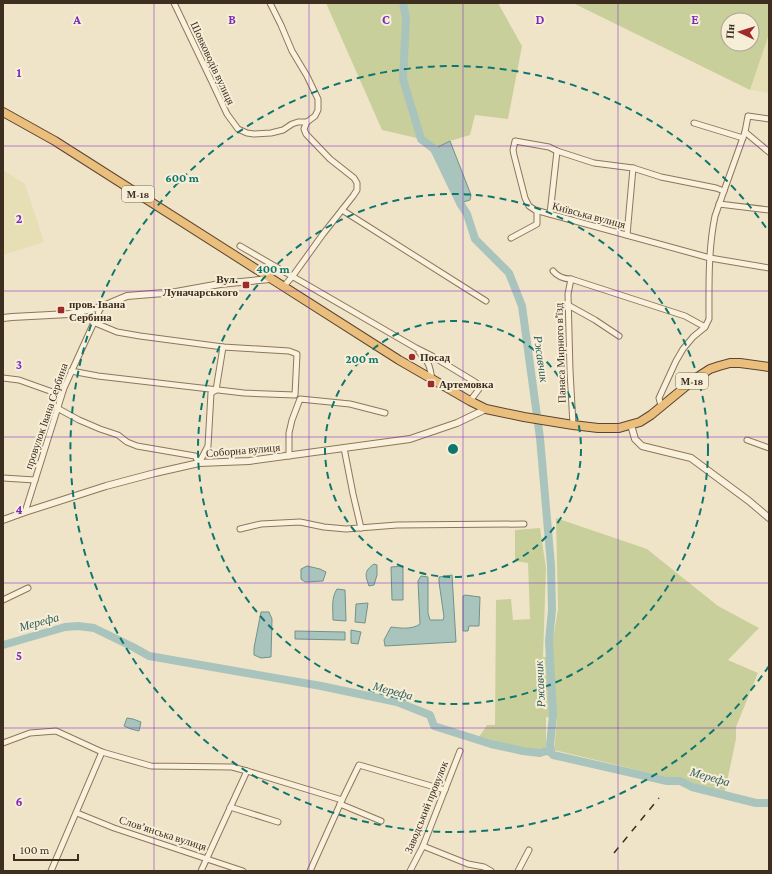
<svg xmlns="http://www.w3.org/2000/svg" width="772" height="874" viewBox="0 0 772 874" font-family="'Crimson Pro',serif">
<rect width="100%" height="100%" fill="#f0e4c8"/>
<g fill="#e6deb5">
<path d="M769,34V93L750,90Z"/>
<path d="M3,170L25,184L44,242L3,255Z"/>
</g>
<g fill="#c9cf9b" fill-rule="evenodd">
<path d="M326,3H498L522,46L508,119L475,115L470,135L450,141L434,149L421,139L382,130Z"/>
<path d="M573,3H769V34L750,90ZM728,20H752V44H728Z"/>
<path d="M556,518L647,549L718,606L759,628L728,660L758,673L736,727V739L725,791L554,750L557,719L546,717V748L539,752L479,737L487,725H495L496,600L511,599L513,620L530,619L528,563L515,561V530L540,528L546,568L543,657H550L558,609Z"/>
</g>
<g fill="#a9c4bc" stroke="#6f938a">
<path d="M450,141L471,195L470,200L460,203L434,149Z"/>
<path d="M374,564L377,565V575L374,585L369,586C365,575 364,571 374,564Z"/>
<path d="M307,566L320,569L326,572L323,581L305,582L301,579V569Z"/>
<path d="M403,566V600H392L391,567Z"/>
<path d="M452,575L456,642L385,646L384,640L391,627C399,628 412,630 420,624L418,581L421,576L428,577V613L430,620H443L444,617L439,582V577Z"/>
<path d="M337,589L345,590L346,621L333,620C333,609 331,598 337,589Z"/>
<path d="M465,595L480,597L479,626H469L468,631H463V596Z"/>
<path d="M368,603L365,623L355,622L356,604Z"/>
<path d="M261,612H269L272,619L271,657L261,658L254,655V648Z"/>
<path d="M351,630L361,632L358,644L351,643Z"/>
<path d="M295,631L345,632V640L295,639Z"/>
<path d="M127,718L133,719L141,722L139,731L131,729L124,726Z"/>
</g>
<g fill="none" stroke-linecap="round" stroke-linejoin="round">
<g stroke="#a9c4bc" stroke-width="8">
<path d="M403,3L406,18L403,79L421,139L434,149L460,203L467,214L475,239L509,273L522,306L540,438L551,565L552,610L549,641L553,715L550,745L551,752"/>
<path d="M3,645L65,627L78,626L94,628L133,647L149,656L321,686L397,702L430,715L434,726L491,744L523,751L540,753L546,751L551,752L553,755L667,781H680L692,787L756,803H769"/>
</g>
<defs>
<g id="minor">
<path d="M174,3L212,82L227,114L238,129L247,133L254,134L271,133L283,130L292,124L298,122H307"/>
<path d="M270,3L281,25L292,51L307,76L318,99V110L315,116L307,122L306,124L304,129L306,134L330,159L354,178L357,183V190L353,196L323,234L292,277L283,287"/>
<path d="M694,123L743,138"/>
<path d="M745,132L769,152"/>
<path d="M724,191L716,188L661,177L633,168L594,163L557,151L549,147L515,141L513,150L514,155L525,198L529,206L535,210L710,258L769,268"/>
<path d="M719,204L769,210"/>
<path d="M342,210L486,301"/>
<path d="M550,214L557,151"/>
<path d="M627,235L633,168"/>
<path d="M511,238L537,224V211"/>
<path d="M240,246L416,348L432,356L475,382L479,385V389L470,401"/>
<path d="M553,271C558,277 563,279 571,279L685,316L705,327"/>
<path d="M571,279L568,294L570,371L573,425"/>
<path d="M568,305L595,320L619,336"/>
<path d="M419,352C429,362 430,366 432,380"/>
<path d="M71,371L98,376L244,393L295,395L297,354L289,351L223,347L140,336L117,332L93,322"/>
<path d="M3,378L19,380L61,395"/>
<path d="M663,406L660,402L659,398L676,361L683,349L693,337L705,327L709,319C709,285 708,250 715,216L745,132L748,116L769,119"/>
<path d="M57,408L79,420L100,429L118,435L127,442L137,446L195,456L199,463L208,446L211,393L216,390L223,347"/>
<path d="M747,440L769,448"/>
<path d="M344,448L353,494L361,528"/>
<path d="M289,456V433L292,420L300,399L350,404L385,413"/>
<path d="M3,478L35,480"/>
<path d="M25,512L64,388L101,307"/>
<path d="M240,529L261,524L300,522L324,527L346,529L397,525L524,524"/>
<path d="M3,600L28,588"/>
<path d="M3,743L30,733L56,731L102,752L151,766L232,767L247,771L342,800"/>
<path d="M340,804L381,821"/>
<path d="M230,807L278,822"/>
<path d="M77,813L114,828L243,871"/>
<path d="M423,846L468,864L484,867L491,871"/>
<path d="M51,871L102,752"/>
<path d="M201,871L247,771"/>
<path d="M310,871L342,800L359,765L445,790"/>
<path d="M410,871L423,846L460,751"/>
<path d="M518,871L529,850"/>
</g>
<g id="tertiary">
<path d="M3,318L12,317L69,314L101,307L127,296L176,292L220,284L270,279"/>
<path d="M631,425L635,439L642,446L691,458L749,501L769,518"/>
<path d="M3,520L25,512L106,486L155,473L199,463L249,461L410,439L457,423L486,409"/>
</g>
<path id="trunk" d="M3,112L55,141L399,360L470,401L486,409L524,417L573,425L598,428H619L640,422L651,415L696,378L710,369L719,366L730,363H740L769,367"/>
</defs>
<use href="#minor" stroke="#8d765c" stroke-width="7"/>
<use href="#tertiary" stroke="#8d765c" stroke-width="8"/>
<use href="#trunk" stroke="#5b4430" stroke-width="10"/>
<use href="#minor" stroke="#faf1dc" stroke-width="5"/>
<use href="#tertiary" stroke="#faf1dc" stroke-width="6"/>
<use href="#trunk" stroke="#eabe7c" stroke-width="8"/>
<path stroke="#3d2e20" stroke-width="1.5" stroke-dasharray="7 7" stroke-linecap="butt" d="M614,853L659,798"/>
</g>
<path fill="none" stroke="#7b2cbf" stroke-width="1" stroke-opacity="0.55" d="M154,3V871M309,3V871M463,3V871M618,3V871M3,146H769M3,291H769M3,437H769M3,583H769M3,728H769"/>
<g fill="none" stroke="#0f766e" stroke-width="2" stroke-dasharray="7 5">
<circle cx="453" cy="449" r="128"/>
<circle cx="453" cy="449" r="255"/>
<path d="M769 666A383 383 0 1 1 769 232"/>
</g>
<g fill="#9e2a2b" stroke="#f7eed8" stroke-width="1.5">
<rect x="242" y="281" width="8" height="8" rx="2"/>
<rect x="57" y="306" width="8" height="8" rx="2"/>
<circle cx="412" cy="357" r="4"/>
<rect x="427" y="380" width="8" height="8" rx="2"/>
</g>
<g text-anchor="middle" stroke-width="4" stroke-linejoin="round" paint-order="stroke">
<g fill="#f7eed8" stroke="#756857" stroke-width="1">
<rect x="122" y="186" width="32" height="16" rx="3"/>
<rect x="676" y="373" width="32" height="16" rx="3"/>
</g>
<g font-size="10" font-weight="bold" fill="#3d2e20">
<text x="138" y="198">М-18</text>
<text x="692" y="385">М-18</text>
</g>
<g font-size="11" fill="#3d2e20" stroke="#f7eed8">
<text transform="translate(213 63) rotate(65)" y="4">Шовководів вулиця</text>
<text transform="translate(589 215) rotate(15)" y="4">Київська вулиця</text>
<text transform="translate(560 353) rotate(-92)" y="4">Панаса Мирного в'їзд</text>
<text transform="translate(46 416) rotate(-71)" y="4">провулок Івана Сербина</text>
<text transform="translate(243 450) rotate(-5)" y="4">Соборна вулиця</text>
<text transform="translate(426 807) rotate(-68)" y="4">Заводський провулок</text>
<text transform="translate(163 833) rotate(18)" y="4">Слов’янська вулиця</text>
</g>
<g font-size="11" font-weight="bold" fill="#3d2e20" stroke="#f7eed8" text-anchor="start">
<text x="238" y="283" text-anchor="end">Вул.<tspan x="238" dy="13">Луначарського</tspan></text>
<text x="69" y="308">пров. Івана<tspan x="69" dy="13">Сербина</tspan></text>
<text x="420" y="361">Посад</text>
<text x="439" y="388">Артемовка</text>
</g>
<g font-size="12" font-style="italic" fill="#2f5d5a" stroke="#f7eed8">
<text transform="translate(541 359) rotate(82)" y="4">Ржавчик</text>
<text transform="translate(39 622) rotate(-15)" y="4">Мерефа</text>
<text transform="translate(540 684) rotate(-93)" y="4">Ржавчик</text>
<text transform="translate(393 691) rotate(15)" y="4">Мерефа</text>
<text transform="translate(710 777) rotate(16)" y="4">Мерефа</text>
</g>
</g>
<g font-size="13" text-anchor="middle" font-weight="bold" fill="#7b2cbf" stroke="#f7eed8" stroke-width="4" stroke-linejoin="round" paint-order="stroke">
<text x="77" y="24">A</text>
<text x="232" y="24">B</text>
<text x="386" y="24">C</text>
<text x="540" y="24">D</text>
<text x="695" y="24">E</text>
<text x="19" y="77">1</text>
<text x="19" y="223">2</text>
<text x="19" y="369">3</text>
<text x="19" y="514">4</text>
<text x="19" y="660">5</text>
<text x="19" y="806">6</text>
</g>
<circle cx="453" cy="449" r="6" fill="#0f766e" stroke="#f7eed8" stroke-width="2"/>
<g font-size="12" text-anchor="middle" font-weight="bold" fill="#0f766e" stroke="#f7eed8" stroke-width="4" stroke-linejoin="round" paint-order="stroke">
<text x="182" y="182">600 m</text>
<text x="273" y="273">400 m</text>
<text x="362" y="363">200 m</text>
</g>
<rect width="772" height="874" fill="none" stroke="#3d2e20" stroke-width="8"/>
<g transform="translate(740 32) rotate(274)"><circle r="19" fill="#f7eed8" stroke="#ada18e"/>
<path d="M0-3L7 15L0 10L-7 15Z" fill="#9e2a2b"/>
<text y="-6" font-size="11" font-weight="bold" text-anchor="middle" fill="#3d2e20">Пн</text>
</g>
<path d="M14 854v6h64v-6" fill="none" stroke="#3d2e20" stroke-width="2"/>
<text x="20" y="854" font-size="12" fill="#3d2e20" stroke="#f7eed8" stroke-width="3" paint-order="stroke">100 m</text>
</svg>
